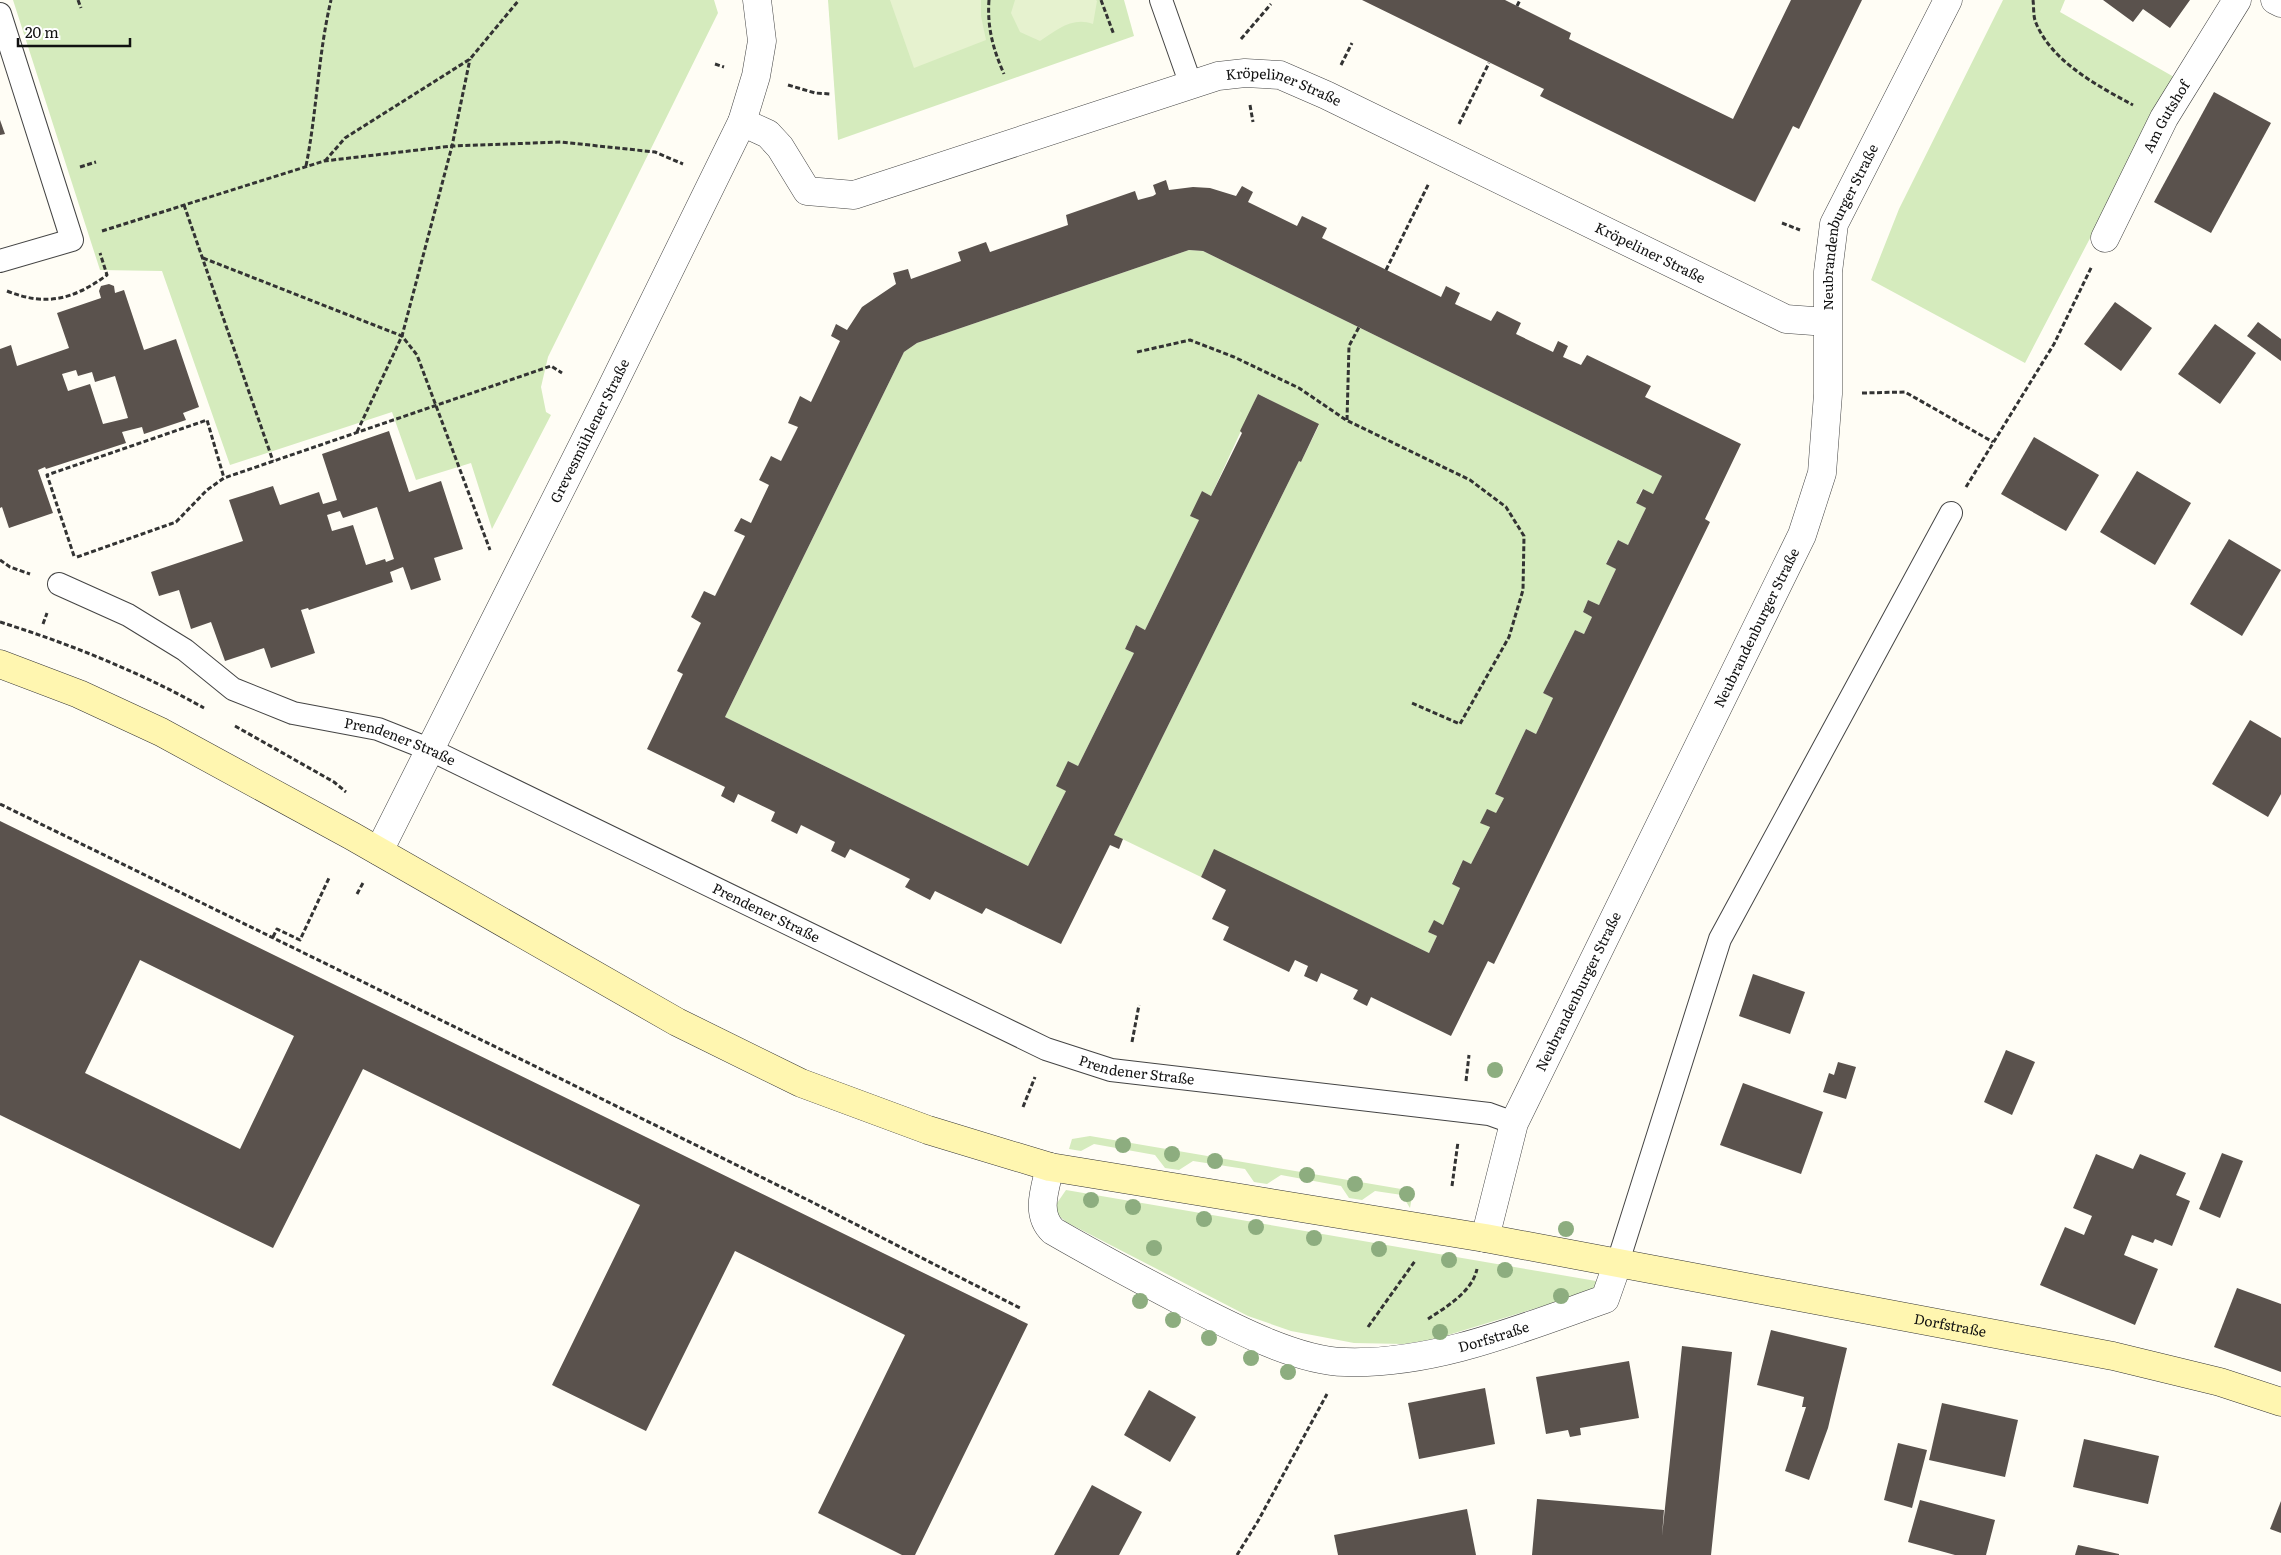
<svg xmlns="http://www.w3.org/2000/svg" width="2281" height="1555" viewBox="0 0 2281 1555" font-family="Literata,serif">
<rect width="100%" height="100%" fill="#fffdf5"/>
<g fill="#d5ebbd">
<path d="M13,0H714L718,13L548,357L541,387L546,412L551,415L492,529L471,463L416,480L392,412L230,465L162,271L100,270Z"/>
<path d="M828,0H1124L1134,36L838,140Z"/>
<path d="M2003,0H2065L2060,12L2174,77L2025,363L1871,280L1899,209Z"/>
<path d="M1189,250L1203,251L1662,476L1653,494L1642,489L1636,503L1646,508L1628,545L1618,540L1606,563L1616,569L1599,605L1588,600L1583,612L1592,617L1584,634L1575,630L1543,693L1553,698L1536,734L1526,729L1495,794L1504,798L1496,813L1481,823L1490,827L1471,864L1463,860L1452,883L1460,888L1443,925L1434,921L1428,932L1437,936L1429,953L1214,850L1201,877L1114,835L1299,461L1301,462L1319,425L1258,394L1211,496L1202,491L1191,516L1199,520L1145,630L1136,625L1125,649L1134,653L1078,766L1068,761L1066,791L1028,866L725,717L904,352L917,343Z"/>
<path d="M1090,1136L1413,1191L1410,1208L1402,1195L1375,1191L1362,1200L1349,1198L1341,1186L1281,1175L1267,1184L1254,1182L1245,1169L1193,1161L1179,1170L1165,1168L1155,1155L1094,1144L1081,1151L1069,1149L1072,1139Z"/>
<path d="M1066,1190L1596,1281L1598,1285L1595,1290L1435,1339L1404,1344L1354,1343L1291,1331L1248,1316L1066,1222L1057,1214L1055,1206Z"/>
</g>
<g fill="#e6f2cf">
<path d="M890,0H981V16L986,40L914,68Z"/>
<path d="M1015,0H1096L1097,1L1093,24C1073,16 1056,30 1040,41L1020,32L1011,13Z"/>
</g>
<g fill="#5a524d" fill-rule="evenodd">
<path d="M1362,0H1505L1571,33L1569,39L1733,119L1791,0H1862L1799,129L1793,126L1755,202L1540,96L1544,89Z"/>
<path d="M2103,0H2190L2170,28L2143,9L2133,22Z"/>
<path d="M2214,92L2271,123L2211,233L2154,202Z"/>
<path d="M0,120L5,134L0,135Z"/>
<path d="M1166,180L1169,190L1193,187L1210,188L1236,196L1242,186L1253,192L1248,202L1297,226L1302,216L1327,228L1322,238L1441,297L1446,286L1460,293L1455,304L1491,321L1497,311L1521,323L1516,334L1553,352L1558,341L1568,346L1563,357L1581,365L1587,355L1651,386L1645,397L1741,444L1705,519L1710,522L1494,964L1488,961L1451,1036L1371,997L1367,1006L1353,999L1358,990L1321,973L1317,982L1304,976L1308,966L1295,960L1289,972L1223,940L1229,927L1212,919L1226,890L1201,877L1214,849L1429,953L1437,936L1428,932L1434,920L1443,925L1460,888L1452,884L1463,860L1471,864L1490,827L1480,823L1487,809L1496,813L1504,798L1495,794L1526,729L1536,734L1553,698L1543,693L1575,630L1584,634L1592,617L1583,612L1588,600L1599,605L1616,569L1606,564L1618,540L1628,545L1646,508L1636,503L1643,489L1653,494L1662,476L1203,251L1189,250L917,343L904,352L725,717L1028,866L1066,791L1056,786L1068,761L1078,766L1134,653L1125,649L1136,625L1145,630L1199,520L1190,516L1202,491L1211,496L1242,433L1240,431L1258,394L1319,424L1301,462L1299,461L1114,835L1123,839L1119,849L1110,845L1061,944L986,908L982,914L935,891L930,900L905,887L910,879L850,849L845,858L831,851L835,842L801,825L797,834L771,821L775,812L738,794L734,803L721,796L725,787L647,749L683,674L677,671L701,623L691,617L704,591L715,596L745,536L734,531L741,518L751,523L769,485L759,480L771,456L781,461L798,427L788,423L800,396L811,402L840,341L831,336L836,324L847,330L862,307L896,284L893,273L908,269L911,279L961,261L958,252L986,242L990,252L1068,225L1066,215L1135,191L1138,200L1153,196L1156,194L1153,185Z"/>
<path d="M109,284L114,286L115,293L124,290L144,350L176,339L199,407L183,413L186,420L144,434L142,427L122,432L126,443L46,469L45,467L38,470L53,513L9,528L2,507L0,508V349L11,345L17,366L69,348L57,313L101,298L99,291L101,286ZM76,370L78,376L92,372L95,382L115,376L128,418L103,424L90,384L68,391L62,374Z"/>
<path d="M2115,302L2152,328L2121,371L2084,344Z"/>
<path d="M2258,322L2281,339V361L2247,336Z"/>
<path d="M2215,324L2256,353L2220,404L2178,374Z"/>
<path d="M389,431L409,492L441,481L463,549L434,558L441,580L411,590L403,567L390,572L393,582L309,610L308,608L301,610L315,653L271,668L264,648L225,661L211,622L191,629L179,590L159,596L151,572L243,541L229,500L273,486L280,505L319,492L323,504L337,500L322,454ZM377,507L394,559L386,562L385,559L366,565L353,525L332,531L327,515L340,511L343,518Z"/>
<path d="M2034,437L2099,475L2066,531L2001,494Z"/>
<path d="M2137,471L2191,503L2155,565L2100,532Z"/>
<path d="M2229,539L2281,570L2242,636L2190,604Z"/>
<path d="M2250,720L2281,738V794L2268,817L2212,784Z"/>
<path d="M0,821L1028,1324L915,1555H902L818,1513L905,1335L735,1251L646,1431L552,1385L640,1205L363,1069L273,1248L0,1115ZM140,960L294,1036L240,1149L85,1073Z"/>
<path d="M1753,974L1805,992L1790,1034L1739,1016Z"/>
<path d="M2006,1050L2035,1062L2012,1115L1984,1102Z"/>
<path d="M1838,1062L1856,1067L1846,1099L1823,1092L1829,1073L1834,1075Z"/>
<path d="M1743,1083L1823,1112L1801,1174L1720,1145Z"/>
<path d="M2222,1153L2243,1161L2220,1218L2199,1209Z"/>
<path d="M2096,1154L2133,1169L2140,1154L2186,1173L2176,1195L2190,1201L2172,1246L2155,1239L2153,1243L2132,1235L2124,1255L2158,1269L2135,1325L2040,1285L2065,1227L2084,1235L2092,1216L2073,1208Z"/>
<path d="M2237,1288L2281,1304V1372L2214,1347Z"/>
<path d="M1771,1330L1847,1348L1828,1428L1809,1480L1785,1471L1806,1407H1802L1804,1397L1757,1385Z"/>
<path d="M1682,1346L1732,1352L1711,1555H1532L1537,1499L1664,1510L1662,1536Z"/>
<path d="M1629,1361L1639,1418L1580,1428L1581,1435L1570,1437L1568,1430L1546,1434L1536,1377Z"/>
<path d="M1485,1388L1495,1444L1419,1459L1408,1403Z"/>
<path d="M1149,1390L1196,1417L1170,1462L1124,1435Z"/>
<path d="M1942,1403L2018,1420L2005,1477L1929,1460Z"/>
<path d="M2084,1439L2159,1456L2148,1504L2073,1487Z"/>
<path d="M1898,1443L1927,1450L1912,1508L1884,1500Z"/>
<path d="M1092,1485L1142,1512L1119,1555H1054Z"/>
<path d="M1920,1500L1995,1520L1986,1555H1955L1908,1542Z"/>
<path d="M2281,1501V1533L2270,1529Z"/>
<path d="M1467,1509L1476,1555H1338L1334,1535Z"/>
<path d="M2078,1545L2119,1554V1555H2075Z"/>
</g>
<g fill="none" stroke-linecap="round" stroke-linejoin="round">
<defs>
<g id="service">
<path d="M1161,0L1191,85"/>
<path d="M0,14L72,240L0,261"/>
<path id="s1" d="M59,584L128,615L185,650L233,689L293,713L378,729L431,750L1046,1049L1111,1070L1489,1114L1514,1123"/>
<path d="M1617,1265L1720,939L1951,513"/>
</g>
<g id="minor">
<path d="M2275,0L2281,3"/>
<path id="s2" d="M742,122L768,134L780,147L807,191L854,195L1218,76L1245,73L1280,75L1326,95L1786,319L1827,322"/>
<path id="s3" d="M2105,238L2164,118L2237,0"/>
<path id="s4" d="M379,851L609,393L742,122L756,76L762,41L757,0"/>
<path id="s5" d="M1050,1167C1045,1189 1035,1214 1053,1231C1098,1257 1143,1281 1189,1305C1232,1327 1297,1361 1345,1362C1435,1365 1522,1328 1605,1299L1617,1265"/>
<path id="s6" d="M1485,1238L1514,1123L1802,535L1822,473L1828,394V272L1834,224L1948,0"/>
</g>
<g id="secondary">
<path id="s7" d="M0,664L79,694L161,732L352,836L677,1022L801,1083L928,1130L1050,1167L1485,1238L2113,1356L2220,1382L2281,1402"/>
</g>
</defs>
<use href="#service" stroke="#444" stroke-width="24"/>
<use href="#minor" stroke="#444" stroke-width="29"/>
<use href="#secondary" stroke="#333" stroke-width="29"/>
<g stroke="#333" stroke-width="3" stroke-dasharray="5 2.5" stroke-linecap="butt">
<path d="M78,0L81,8"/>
<path d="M989,0C987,27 993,49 1004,74"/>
<path d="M1101,0L1114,35"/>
<path d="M2033,0C2034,7 2033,17 2036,23C2052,62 2098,86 2133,105"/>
<path d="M1517,6L1520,0"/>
<path d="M1241,39L1271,4"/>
<path d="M715,64L724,67"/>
<path d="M1341,65L1352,43"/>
<path d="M788,85L815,93L830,94"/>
<path d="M1250,105L1253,122"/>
<path d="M1459,124L1489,63"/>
<path d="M325,161L345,138L470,59L519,0"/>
<path d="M306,166C317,111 318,55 331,0"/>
<path d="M80,167L96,162"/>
<path d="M184,205L273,461"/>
<path d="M1782,223L1800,230"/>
<path d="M102,231L324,161L452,146L561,142L655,152L683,164"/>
<path d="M203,258L402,336L417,355L490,550"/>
<path d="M1386,270L1429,183"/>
<path d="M7,291C47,307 74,299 107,275L100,253"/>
<path d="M1137,352L1190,340L1234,357L1299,388L1346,420L1470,480L1506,507L1524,536L1523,590L1509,637L1460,724L1412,703"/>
<path d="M1862,393L1905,392L1993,442"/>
<path d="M1347,420L1349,346L1359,327"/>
<path d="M357,432L402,336L452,146L470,59"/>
<path d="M1966,487L2054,344L2092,266"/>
<path d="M74,556L47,475L207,420L224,478"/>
<path d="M77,557L176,522L207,490L224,478L551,366L562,373"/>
<path d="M0,560L10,567L30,574"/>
<path d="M0,622C70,644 140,672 204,708"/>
<path d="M43,624L47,613"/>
<path d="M235,726L334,782L346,792"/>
<path d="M0,804L810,1201L1022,1309"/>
<path d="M357,894L364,881"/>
<path d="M273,937L277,929L300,940L329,878"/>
<path d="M1132,1042L1139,1005"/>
<path d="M1466,1081L1469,1055"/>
<path d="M1023,1107L1035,1077"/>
<path d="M1452,1186L1458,1142"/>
<path d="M1428,1319C1446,1307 1472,1292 1477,1269"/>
<path d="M1368,1327L1415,1261"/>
<path d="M1237,1555L1258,1521L1327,1394"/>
</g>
<use href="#service" stroke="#fff" stroke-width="22"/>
<use href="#minor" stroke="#fff" stroke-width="28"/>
<use href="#secondary" stroke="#fff6b0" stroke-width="28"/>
</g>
<g fill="#8dad7f">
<circle cx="1495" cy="1070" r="8"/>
<circle cx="1123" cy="1145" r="8"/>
<circle cx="1172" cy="1154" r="8"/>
<circle cx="1215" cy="1161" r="8"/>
<circle cx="1307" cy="1175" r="8"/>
<circle cx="1355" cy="1184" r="8"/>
<circle cx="1407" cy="1194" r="8"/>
<circle cx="1091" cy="1200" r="8"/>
<circle cx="1133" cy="1207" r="8"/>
<circle cx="1204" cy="1219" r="8"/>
<circle cx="1256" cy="1227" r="8"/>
<circle cx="1566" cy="1229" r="8"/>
<circle cx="1314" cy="1238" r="8"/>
<circle cx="1154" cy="1248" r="8"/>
<circle cx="1379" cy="1249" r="8"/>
<circle cx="1449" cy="1260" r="8"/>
<circle cx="1505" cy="1270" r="8"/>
<circle cx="1561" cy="1296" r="8"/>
<circle cx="1140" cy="1301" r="8"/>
<circle cx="1173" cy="1320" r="8"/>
<circle cx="1440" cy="1332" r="8"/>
<circle cx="1209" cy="1338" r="8"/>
<circle cx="1251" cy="1358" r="8"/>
<circle cx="1288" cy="1372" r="8"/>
</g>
<g text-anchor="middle" stroke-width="5" stroke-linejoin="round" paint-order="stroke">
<g font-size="14" fill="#111" stroke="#fff">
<text dy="5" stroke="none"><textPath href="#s2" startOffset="596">Kröpeliner Straße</textPath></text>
<text dy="5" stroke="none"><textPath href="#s3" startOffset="136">Am Gutshof</textPath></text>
<text dy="5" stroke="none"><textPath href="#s6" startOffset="1089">Neubrandenburger Straße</textPath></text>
<text dy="5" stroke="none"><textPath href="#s2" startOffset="1001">Kröpeliner Straße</textPath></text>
<text dy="5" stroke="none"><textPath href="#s4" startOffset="470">Grevesmühlener Straße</textPath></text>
<text dy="5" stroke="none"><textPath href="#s6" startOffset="670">Neubrandenburger Straße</textPath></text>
<text dy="5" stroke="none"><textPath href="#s1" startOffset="380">Prendener Straße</textPath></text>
<text dy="5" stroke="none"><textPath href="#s1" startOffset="785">Prendener Straße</textPath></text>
<text dy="5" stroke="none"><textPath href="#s6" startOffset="265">Neubrandenburger Straße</textPath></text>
<text dy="5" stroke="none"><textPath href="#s1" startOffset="1190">Prendener Straße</textPath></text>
<text dy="5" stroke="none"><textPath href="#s7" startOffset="2082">Dorfstraße</textPath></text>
<text dy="5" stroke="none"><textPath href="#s5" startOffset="541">Dorfstraße</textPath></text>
</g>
</g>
<path d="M18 38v8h112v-8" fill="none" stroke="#111111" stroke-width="2.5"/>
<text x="25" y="38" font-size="15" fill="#111111" stroke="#ffffff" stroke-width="4" paint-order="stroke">20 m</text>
</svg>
